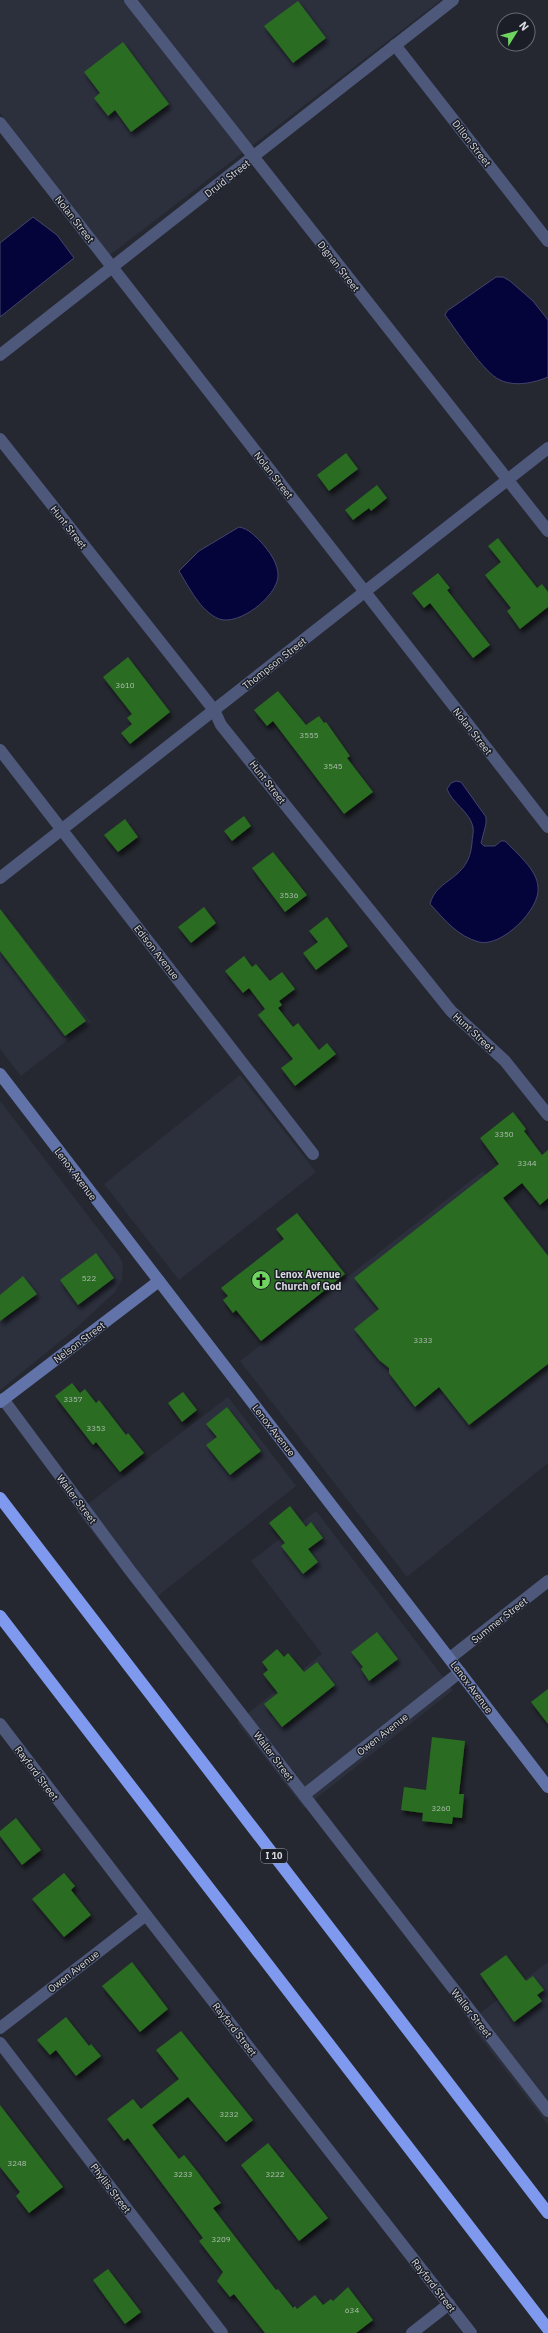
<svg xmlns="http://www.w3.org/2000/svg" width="548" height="2333" viewBox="0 0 548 2333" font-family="'IBM Plex Sans',sans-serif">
<defs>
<filter id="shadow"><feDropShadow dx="2.5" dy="4.5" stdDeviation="2" flood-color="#0009"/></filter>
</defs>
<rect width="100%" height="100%" fill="#252830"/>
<g fill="#2c303d">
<path d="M0,0H441L110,255L0,113Z"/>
<path d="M0,908L91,1022L21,1076L0,1049Z"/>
<path d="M240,1075L316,1172L179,1280L104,1184Z"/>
<path d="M0,1101L119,1256L123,1263L122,1279L115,1292L74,1330L0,1390Z"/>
<path d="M483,1171L548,1254V1463L407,1577L240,1361Z"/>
<path d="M228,1397L296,1486L148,1604L77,1512Z"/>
<path d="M316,1511L453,1690L304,1808L237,1722L322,1654L251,1561Z"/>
<path d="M548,1962V2125L468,2022Z"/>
</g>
<g fill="#04043b" stroke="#44446c">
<path d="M33,217L57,235L74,258L0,317V243Z"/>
<path d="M496,277H503L510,281L533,301L548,320V377C534,383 515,387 500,380C484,373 456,330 445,315L447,311Z"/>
<path d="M239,527C249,529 254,535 261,542C269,551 279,564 278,577C276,597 239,626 219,619C200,611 189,587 179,571L199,551Z"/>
<path d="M456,781L461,782L486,817V824L481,843L484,846H495L501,841H505C516,853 537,869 538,887C541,909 501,948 479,942C457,936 445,920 430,904C437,877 469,881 472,843C472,838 474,832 473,827C470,812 452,803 447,789L451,783Z"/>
</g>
<g fill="#2b6c21" filter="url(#shadow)">
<path d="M298,1L326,38L293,63L264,26Z"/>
<path d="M123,42L169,104L131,132L115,110L108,116L94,98L100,93L84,72Z"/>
<path d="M346,453L358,469L329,491L317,475Z"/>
<path d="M377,485L387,498L371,511L369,508L353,520L345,510Z"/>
<path d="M498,538L537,588L542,584L548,592V607L520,629L507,611L511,608L485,575L501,562L488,546Z"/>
<path d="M438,573L450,588L447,590L490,645L473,658L430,603L424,608L412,593Z"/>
<path d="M128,657L170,712L130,744L121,733L132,724L127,718L132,714L103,677Z"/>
<path d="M278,691L306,725L319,716L324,723L326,722L350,756L347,758L373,792L344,814L273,721L267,726L254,710Z"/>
<path d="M244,816L251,826L232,841L224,831Z"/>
<path d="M125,819L138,837L118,852L104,835Z"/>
<path d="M273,852L307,895L285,912L252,868Z"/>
<path d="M204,907L216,923L191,943L178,927Z"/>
<path d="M0,909L86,1021L65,1036L0,951Z"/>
<path d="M327,917L348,946L316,970L303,953L318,942L309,931Z"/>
<path d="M244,956L252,967L256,964L270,981L282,972L295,989L279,1001L282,1005L278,1008L293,1027L298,1023L319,1050L327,1043L336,1054L295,1086L281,1068L293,1059L258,1015L265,1009L249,988L243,993L225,971Z"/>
<path d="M513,1112L526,1129L524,1131L542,1155L548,1150V1198L540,1205L522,1183L503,1198L548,1256V1364L469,1425L439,1387L415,1407L389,1373V1368L379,1360L354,1329L379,1309L354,1278L499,1164L480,1138Z"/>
<path d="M297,1213L345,1274L261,1341L236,1310L233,1313L223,1300L228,1296L221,1288L284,1239L276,1229Z"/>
<path d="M96,1253L114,1278L78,1305L60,1280Z"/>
<path d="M23,1276L37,1294L0,1321V1295Z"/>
<path d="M72,1383L80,1393L85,1389L96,1403L99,1400L126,1435L128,1433L144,1453L120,1472L96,1442L93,1445L55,1396Z"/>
<path d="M183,1392L197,1410L182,1422L168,1403Z"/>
<path d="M227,1407L261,1451L230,1475L206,1445L217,1437L206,1424Z"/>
<path d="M290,1506L306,1527L311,1522L323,1538L308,1549L318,1562L303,1574L281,1546L285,1543L269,1523Z"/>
<path d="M377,1632L398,1659L369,1681L361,1669L363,1667L351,1652Z"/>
<path d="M277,1649L284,1657L288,1653L304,1672L317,1662L335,1685L282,1727L264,1704L278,1693L263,1674L268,1670L262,1662Z"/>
<path d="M548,1689V1724L531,1702Z"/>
<path d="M432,1737L465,1741L459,1794H464L462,1818L453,1817L452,1824L422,1821L423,1813L401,1810L404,1787L426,1790Z"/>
<path d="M16,1818L41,1850L22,1865L0,1836V1831Z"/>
<path d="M64,1873L75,1886L71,1890L91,1915L64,1937L32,1899Z"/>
<path d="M506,1955L526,1981L533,1976L544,1990L537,1995L542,2001L514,2022L480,1974Z"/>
<path d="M132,1962L168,2009L140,2032L102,1986Z"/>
<path d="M66,2017L89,2046L91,2044L101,2056L76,2076L56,2050L50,2055L37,2040Z"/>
<path d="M181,2031L253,2120L226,2142L188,2097L152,2125L179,2159L184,2155L197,2171L221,2203L213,2208L276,2290L278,2289L293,2308L295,2306L297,2309L315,2295L323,2305L331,2299L333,2301L348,2287L373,2320L356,2333H265L234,2294L230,2297L217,2281L223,2272L199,2241L203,2238L128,2138L124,2141L107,2119L133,2099L141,2109L179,2079L156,2050Z"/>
<path d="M0,2105L63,2187L29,2213L16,2196L20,2192L0,2167Z"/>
<path d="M268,2143L328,2218L299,2241L241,2165Z"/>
<path d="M108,2269L141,2312L125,2324L93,2280Z"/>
</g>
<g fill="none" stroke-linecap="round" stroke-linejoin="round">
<g stroke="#4d587b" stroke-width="12">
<path d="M130,0L548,531"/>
<path d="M395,45L548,241"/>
<path d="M0,123L548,827"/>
<path d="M0,355L453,0"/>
<path d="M0,439L214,710L221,725L451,1011L505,1061L548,1115"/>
<path d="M0,750L313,1154"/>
<path d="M0,878L548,448"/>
<path d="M3,1399L129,1569L548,2111"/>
<path d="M450,1658L548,1581"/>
<path d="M0,1724L146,1915L471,2333"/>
<path d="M304,1795L460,1672"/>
<path d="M0,2028L146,1915"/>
<path d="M0,2043L222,2333"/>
<path d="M412,2333L449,2304"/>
</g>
<g stroke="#6173a9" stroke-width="12">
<path d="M0,1074L548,1787"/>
<path d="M0,1402L159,1281"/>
</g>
<g stroke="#7e99ee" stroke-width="12">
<path d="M0,1498L548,2213"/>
<path d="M0,1616L548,2329"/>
</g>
</g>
<defs>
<symbol id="church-disc" viewBox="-11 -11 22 22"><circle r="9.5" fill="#6fd360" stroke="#1b1e26"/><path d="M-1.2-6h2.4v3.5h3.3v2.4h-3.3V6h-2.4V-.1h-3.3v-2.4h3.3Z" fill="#111"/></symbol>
</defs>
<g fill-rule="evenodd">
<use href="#church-disc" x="250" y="1269" width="22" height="22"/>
</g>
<g text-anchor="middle" stroke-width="3" stroke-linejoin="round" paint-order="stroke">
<g font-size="8" fill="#aebfb0">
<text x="125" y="688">3610</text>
<text x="309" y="738">3555</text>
<text x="333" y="769">3545</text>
<text x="289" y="898">3536</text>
<text x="504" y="1137">3350</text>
<text x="527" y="1166">3344</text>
<text x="89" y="1281">522</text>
<text x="423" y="1343">3333</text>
<text x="73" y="1402">3357</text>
<text x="96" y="1431">3353</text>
<text x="441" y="1811">3260</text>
<text x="229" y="2117">3232</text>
<text x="17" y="2166">3248</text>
<text x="183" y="2177">3233</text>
<text x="275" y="2177">3222</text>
<text x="221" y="2242">3209</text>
<text x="352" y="2313">634</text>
</g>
<rect fill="#1b1e26" stroke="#a0a2a8" stroke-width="1" x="261" y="1849" width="26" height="14" rx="3"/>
<g font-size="9" font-weight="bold" fill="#d9dbe0">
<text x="274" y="1859">I 10</text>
</g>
<g font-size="10" fill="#d9dbe0" stroke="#1b1e26">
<text transform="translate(472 143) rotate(52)" y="4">Dillon Street</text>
<text transform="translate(227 178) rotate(-38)" y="4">Druid Street</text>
<text transform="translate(75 219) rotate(52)" y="4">Nolan Street</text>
<text transform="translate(339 266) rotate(52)" y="4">Dignan Street</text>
<text transform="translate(274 475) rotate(52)" y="4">Nolan Street</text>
<text transform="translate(69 527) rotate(52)" y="4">Hunt Street</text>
<text transform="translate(274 663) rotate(-38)" y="4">Thompson Street</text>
<text transform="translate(473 731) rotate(52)" y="4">Nolan Street</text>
<text transform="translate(268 782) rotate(52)" y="4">Hunt Street</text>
<text transform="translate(157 952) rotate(52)" y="4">Edison Avenue</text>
<text transform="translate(474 1032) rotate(43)" y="4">Hunt Street</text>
<text transform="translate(76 1174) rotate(53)" y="4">Lenox Avenue</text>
<text transform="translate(79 1342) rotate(-37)" y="4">Nelson Street</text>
<text transform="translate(274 1430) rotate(52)" y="4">Lenox Avenue</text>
<text transform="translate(77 1499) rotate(53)" y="4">Waller Street</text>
<text transform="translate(499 1620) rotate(-38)" y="4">Summer Street</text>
<text transform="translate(472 1687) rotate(53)" y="4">Lenox Avenue</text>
<text transform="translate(382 1734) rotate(-38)" y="4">Owen Avenue</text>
<text transform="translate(274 1756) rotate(53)" y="4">Waller Street</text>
<text transform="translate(37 1773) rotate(53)" y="4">Rayford Street</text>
<text transform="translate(73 1971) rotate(-38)" y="4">Owen Avenue</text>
<text transform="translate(472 2013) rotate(52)" y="4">Waller Street</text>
<text transform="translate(235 2029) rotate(52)" y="4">Rayford Street</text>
<text transform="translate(111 2188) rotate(53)" y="4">Phyllis Street</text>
<text transform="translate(434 2285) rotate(52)" y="4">Rayford Street</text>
</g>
<g font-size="10" font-weight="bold" fill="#d9dbe0" stroke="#1b1e26" text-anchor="start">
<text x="275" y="1278">Lenox Avenue<tspan x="275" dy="12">Church of God</tspan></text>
</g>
</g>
<g transform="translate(516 32) rotate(53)"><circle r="19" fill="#1b1e26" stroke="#676a70"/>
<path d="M0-3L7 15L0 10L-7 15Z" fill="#6fd360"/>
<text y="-6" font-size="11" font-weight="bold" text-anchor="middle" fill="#d9dbe0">N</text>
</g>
</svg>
